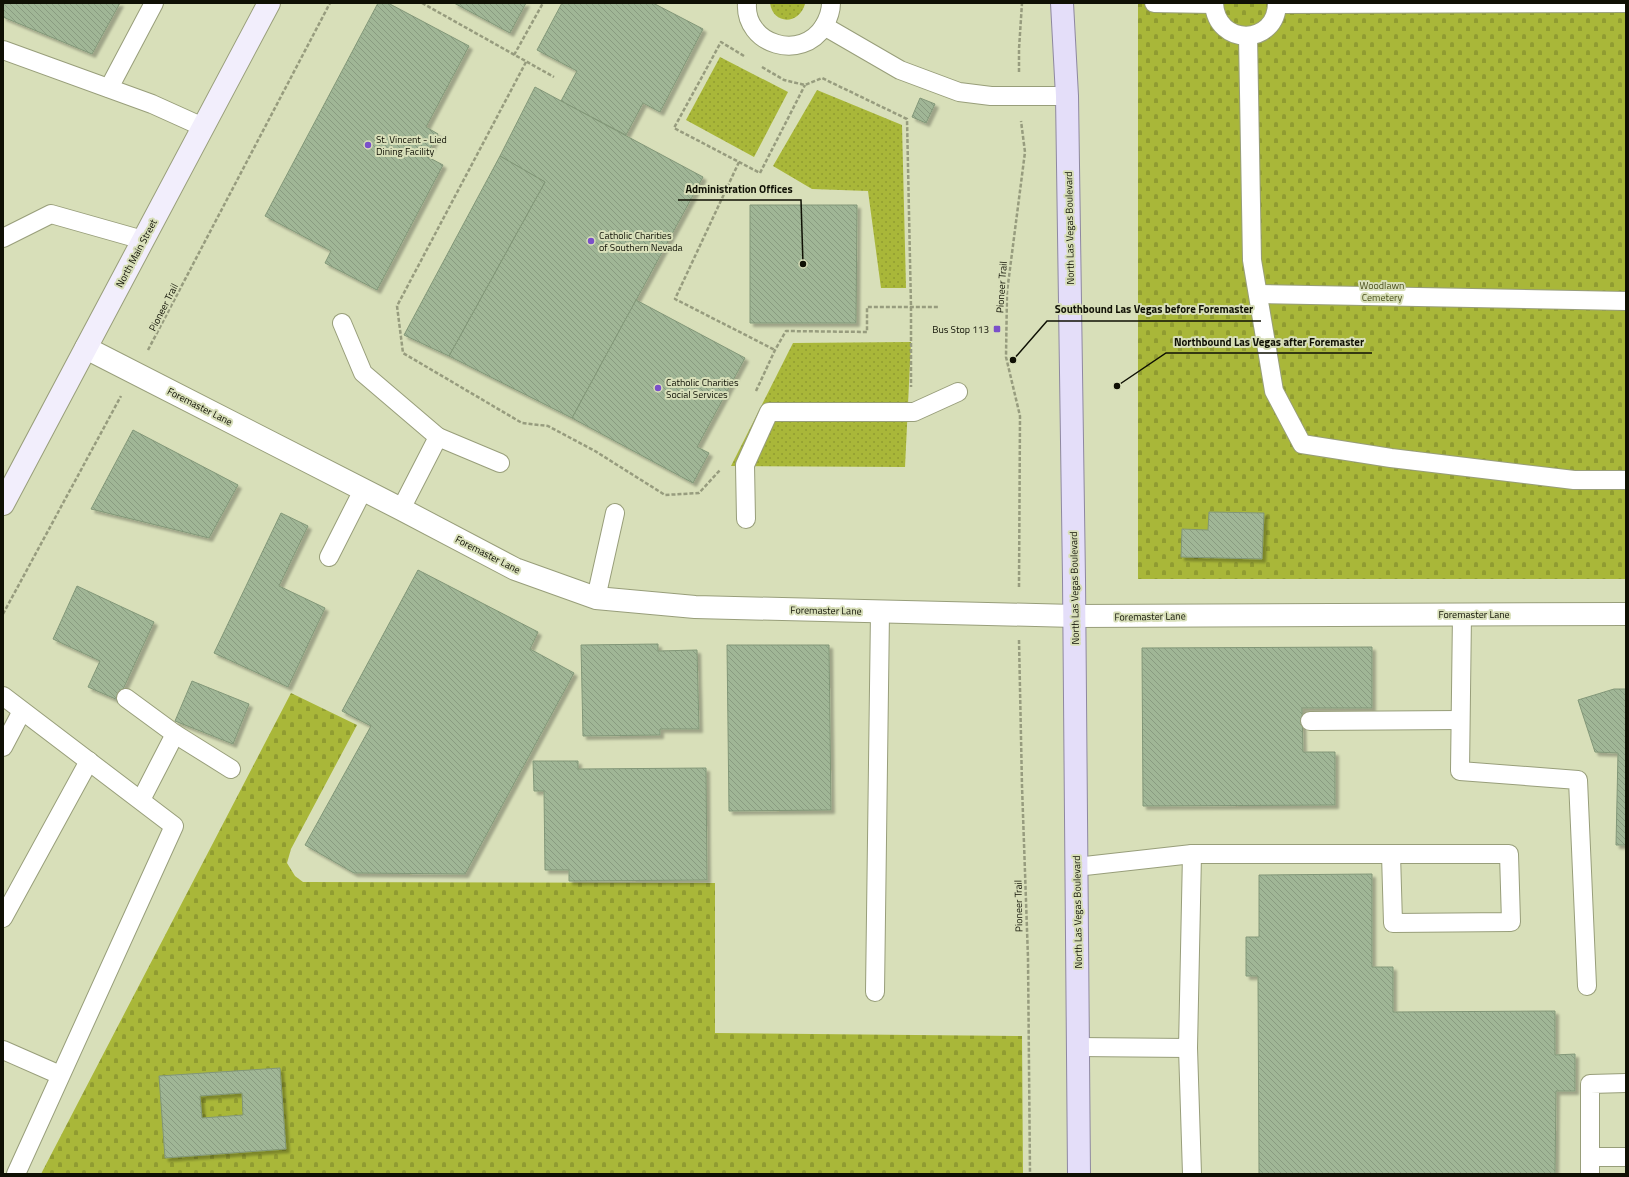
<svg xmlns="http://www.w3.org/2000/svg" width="1629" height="1177" viewBox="0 0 1629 1177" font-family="'Titillium Web',sans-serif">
<defs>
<pattern id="grass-dots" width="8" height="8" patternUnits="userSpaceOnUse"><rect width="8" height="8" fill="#a9b739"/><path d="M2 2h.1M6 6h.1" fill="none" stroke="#909c31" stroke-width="1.8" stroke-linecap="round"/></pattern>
<pattern id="cemetery-stones" width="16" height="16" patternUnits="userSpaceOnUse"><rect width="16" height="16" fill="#a9b739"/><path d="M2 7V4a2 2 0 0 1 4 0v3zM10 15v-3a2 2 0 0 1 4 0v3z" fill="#909c31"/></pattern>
<pattern id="building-back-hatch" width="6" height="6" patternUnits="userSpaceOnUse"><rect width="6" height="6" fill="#a0b696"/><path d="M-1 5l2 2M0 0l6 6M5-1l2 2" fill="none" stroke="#899b80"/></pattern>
<filter id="shadow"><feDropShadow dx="3.5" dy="3.5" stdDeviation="1" flood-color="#0004"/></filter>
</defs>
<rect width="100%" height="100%" fill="#d8dfb9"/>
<g fill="url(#grass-dots)">
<path d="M770,3H804L805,4C799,25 773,25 770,3Z"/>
<path d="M720,57L788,92L754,157L686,120Z"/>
<path d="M817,90L902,125L906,288H881L868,191L812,189L773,166Z"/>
<path d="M911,342L905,467L731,466L793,343Z"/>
</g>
<g fill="url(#cemetery-stones)">
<rect x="1138" y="3" width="488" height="576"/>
<path d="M291,693L357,725L291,849L287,863L295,876L303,882L715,883V1033L1022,1036L1023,1174H41Z"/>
</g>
<g fill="url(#building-back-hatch)" stroke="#829778" fill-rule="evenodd" filter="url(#shadow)">
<path d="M3,3H120L92,54L3,17Z"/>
<path d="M378,3H388L469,46L426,127L438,134L426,156L443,165L377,290L325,263L331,251L265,216Z"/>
<path d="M454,3H526L510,33Z"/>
<path d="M562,3H653L703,29L660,112L643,103L626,135L561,101L577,71L537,50Z"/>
<path d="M535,87L703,177L572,418L449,356L545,182L500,156Z"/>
<path d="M920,98L935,104L926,123L912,117Z"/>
<path d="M500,156L545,182L449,356L404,335Z"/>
<path d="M750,205H857L856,323H750Z"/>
<path d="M636,300L745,358L697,447L709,453L693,483L572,418Z"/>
<path d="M133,430L238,485L209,538L91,509Z"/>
<path d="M1209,512L1264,513L1262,559L1181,557L1182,529L1208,530Z"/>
<path d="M281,513L308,526L279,586L325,608L288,687L214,653Z"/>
<path d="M418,570L538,632L530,649L574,673L465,874L354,873L305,845L371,726L342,711Z"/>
<path d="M77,586L154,622L118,700L88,687L100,661L53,639Z"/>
<path d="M658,644V651L697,650L699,729H660V735L583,736L581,645Z"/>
<path d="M727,645H829L831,810L729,811Z"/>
<path d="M1372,647V708H1302L1303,752H1335V805L1143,806L1142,648Z"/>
<path d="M192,681L249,704L233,744L175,721Z"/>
<path d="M1614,689H1626V845H1616L1618,753L1595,752L1578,700Z"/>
<path d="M533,761H578V769L706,768L707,880L569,881V870H545L544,791H534Z"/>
<path d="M1372,874V967H1393V1012L1555,1011V1055L1575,1054V1091H1556L1555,1174H1259L1258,976H1246V937H1259V875Z"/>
<path d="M280,1068L286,1149L165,1158L159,1076ZM242,1093L243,1115L202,1118L200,1096Z"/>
</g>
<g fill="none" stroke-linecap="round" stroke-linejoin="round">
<defs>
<g id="lane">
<path d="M747,3C744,45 802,62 824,26C828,19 831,12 831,3"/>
<path d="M1154,3L1214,4"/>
<path d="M1214,3C1216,47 1277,46 1277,3"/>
<path d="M1277,4L1626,3"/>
<path d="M824,26L900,70L959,92L991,96H1067"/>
<path d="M1248,36L1252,260L1274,391L1302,444L1391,458L1574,480H1626"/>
<path d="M3,50L152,104L203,127"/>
<path d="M109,88L154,3"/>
<path d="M3,238L51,214L143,240"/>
<path d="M1258,294L1626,301"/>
<path d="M342,323L363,373L438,437L401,509"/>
<path d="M438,437L500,463"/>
<path d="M746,519L745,465L769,412H914L958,392"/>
<path d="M329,557L363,490"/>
<path d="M596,598L615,513"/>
<path d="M1462,614L1460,771L1578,780L1587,986"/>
<path d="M3,696L174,826L16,1174"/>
<path d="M126,698L175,734L141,800"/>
<path d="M1310,721L1460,720"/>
<path d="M175,734L231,769"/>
<path d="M3,747L22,711"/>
<path d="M1076,867L1192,854H1509L1511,922L1393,923L1391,854"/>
<path d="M3,918L89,761"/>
<path d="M875,992L880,612"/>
<path d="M1078,1047L1188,1048L1192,854"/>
<path d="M1188,1048L1192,1174"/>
<path d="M3,1050L60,1075"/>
<path d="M1590,1157H1626"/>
<path d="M1590,1174V1084L1626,1083"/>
</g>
<path id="street" d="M86,348L401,509L515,569L596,598L695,607L1075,616L1626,614"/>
<path id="secondary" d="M3,504L269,3"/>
<path id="primary" d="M1062,3L1067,96L1074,579L1079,1174"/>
</defs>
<use href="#lane" stroke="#989e7a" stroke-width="20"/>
<use href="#street" stroke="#989e7a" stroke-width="24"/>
<use href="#secondary" stroke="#989e7a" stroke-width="24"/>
<use href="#primary" stroke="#8e88a1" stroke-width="24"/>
<g stroke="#979c7e" stroke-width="2.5" stroke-dasharray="4 2" stroke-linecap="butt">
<path d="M422,3L554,77"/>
<path d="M514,55L543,3"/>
<path d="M744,56L721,42L674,128L760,173L805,85"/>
<path d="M526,62L397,306L403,353L522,423L548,426L595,451L665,495L699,493L720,470"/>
<path d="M762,67L784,80L805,85L822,78L907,119L911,307V387"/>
<path d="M1019,72V49L1022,3"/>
<path d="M739,162L675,299L775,350"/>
<path d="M148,350L330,3"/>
<path d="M756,391L775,350L786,331L867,332V307H938"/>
<path d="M1019,587L1020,416L1006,357L1007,292L1025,152L1021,121"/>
<path d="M3,614L121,396"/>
<path d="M1019,640L1022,786L1028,958L1030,1174"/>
</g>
<use href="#lane" stroke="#fff" stroke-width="18"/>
<use href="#street" stroke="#fff" stroke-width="22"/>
<use href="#secondary" stroke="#f2eefc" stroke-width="22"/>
<use href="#primary" stroke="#e4def9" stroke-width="22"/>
</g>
<g fill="#7a50c9" stroke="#d8dfb9" stroke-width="1.5">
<circle cx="368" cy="145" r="4"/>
<circle cx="591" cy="241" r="4"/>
<rect x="993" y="325" width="8" height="8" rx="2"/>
<circle cx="658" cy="388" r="4"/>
</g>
<g text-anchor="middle" stroke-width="4" stroke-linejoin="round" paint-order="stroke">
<g font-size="10" fill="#0f1004" stroke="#d8dfb9" text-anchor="start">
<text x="376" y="143">St. Vincent - Lied<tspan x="376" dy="12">Dining Facility</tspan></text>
<text x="599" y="239">Catholic Charities<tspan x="599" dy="12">of Southern Nevada</tspan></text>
<text x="989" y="333" text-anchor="end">Bus Stop 113</text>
<text x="666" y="386">Catholic Charities<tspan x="666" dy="12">Social Services</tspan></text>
</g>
<g font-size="10" fill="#0f1004" stroke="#d8dfb9">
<text transform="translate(1069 228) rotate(-91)" y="4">North Las Vegas Boulevard</text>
<text transform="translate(136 253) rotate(-62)" y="4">North Main Street</text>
<text transform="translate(1001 287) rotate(-86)" y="4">Pioneer Trail</text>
<text transform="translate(163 307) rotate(-63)" y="4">Pioneer Trail</text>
<text transform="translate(200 406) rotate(27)" y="4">Foremaster Lane</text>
<text transform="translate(488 554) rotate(27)" y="4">Foremaster Lane</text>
<text transform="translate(1074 588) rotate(-91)" y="4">North Las Vegas Boulevard</text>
<text transform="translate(826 610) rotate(1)" y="4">Foremaster Lane</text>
<text x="1474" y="618">Foremaster Lane</text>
<text transform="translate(1150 616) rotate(-1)" y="4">Foremaster Lane</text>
<text transform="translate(1018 906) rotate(-91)" y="4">Pioneer Trail</text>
<text transform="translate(1077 912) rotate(-91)" y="4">North Las Vegas Boulevard</text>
</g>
<g font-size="10" fill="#494f1c" stroke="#d8dfb9">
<text x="1382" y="289">Woodlawn<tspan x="1382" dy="12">Cemetery</tspan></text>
</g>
</g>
<path fill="none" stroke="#0f1004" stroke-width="1.5" d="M803 264L801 200H678M1013 360L1047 321H1261M1117 386L1166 353H1372"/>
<g fill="#0f1004" stroke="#d8dfb9" stroke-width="1.5">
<circle cx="803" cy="264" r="4"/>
<circle cx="1013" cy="360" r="4"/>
<circle cx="1117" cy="386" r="4"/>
</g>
<g font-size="11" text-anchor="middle" font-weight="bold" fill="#0f1004" stroke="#d8dfb9" stroke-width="4" stroke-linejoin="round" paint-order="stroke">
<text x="739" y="193">Administration Offices</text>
<text x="1154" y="313">Southbound Las Vegas before Foremaster</text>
<text x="1269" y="346">Northbound Las Vegas after Foremaster</text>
</g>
<rect width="1629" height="1177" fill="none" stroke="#0f1004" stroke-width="8"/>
</svg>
